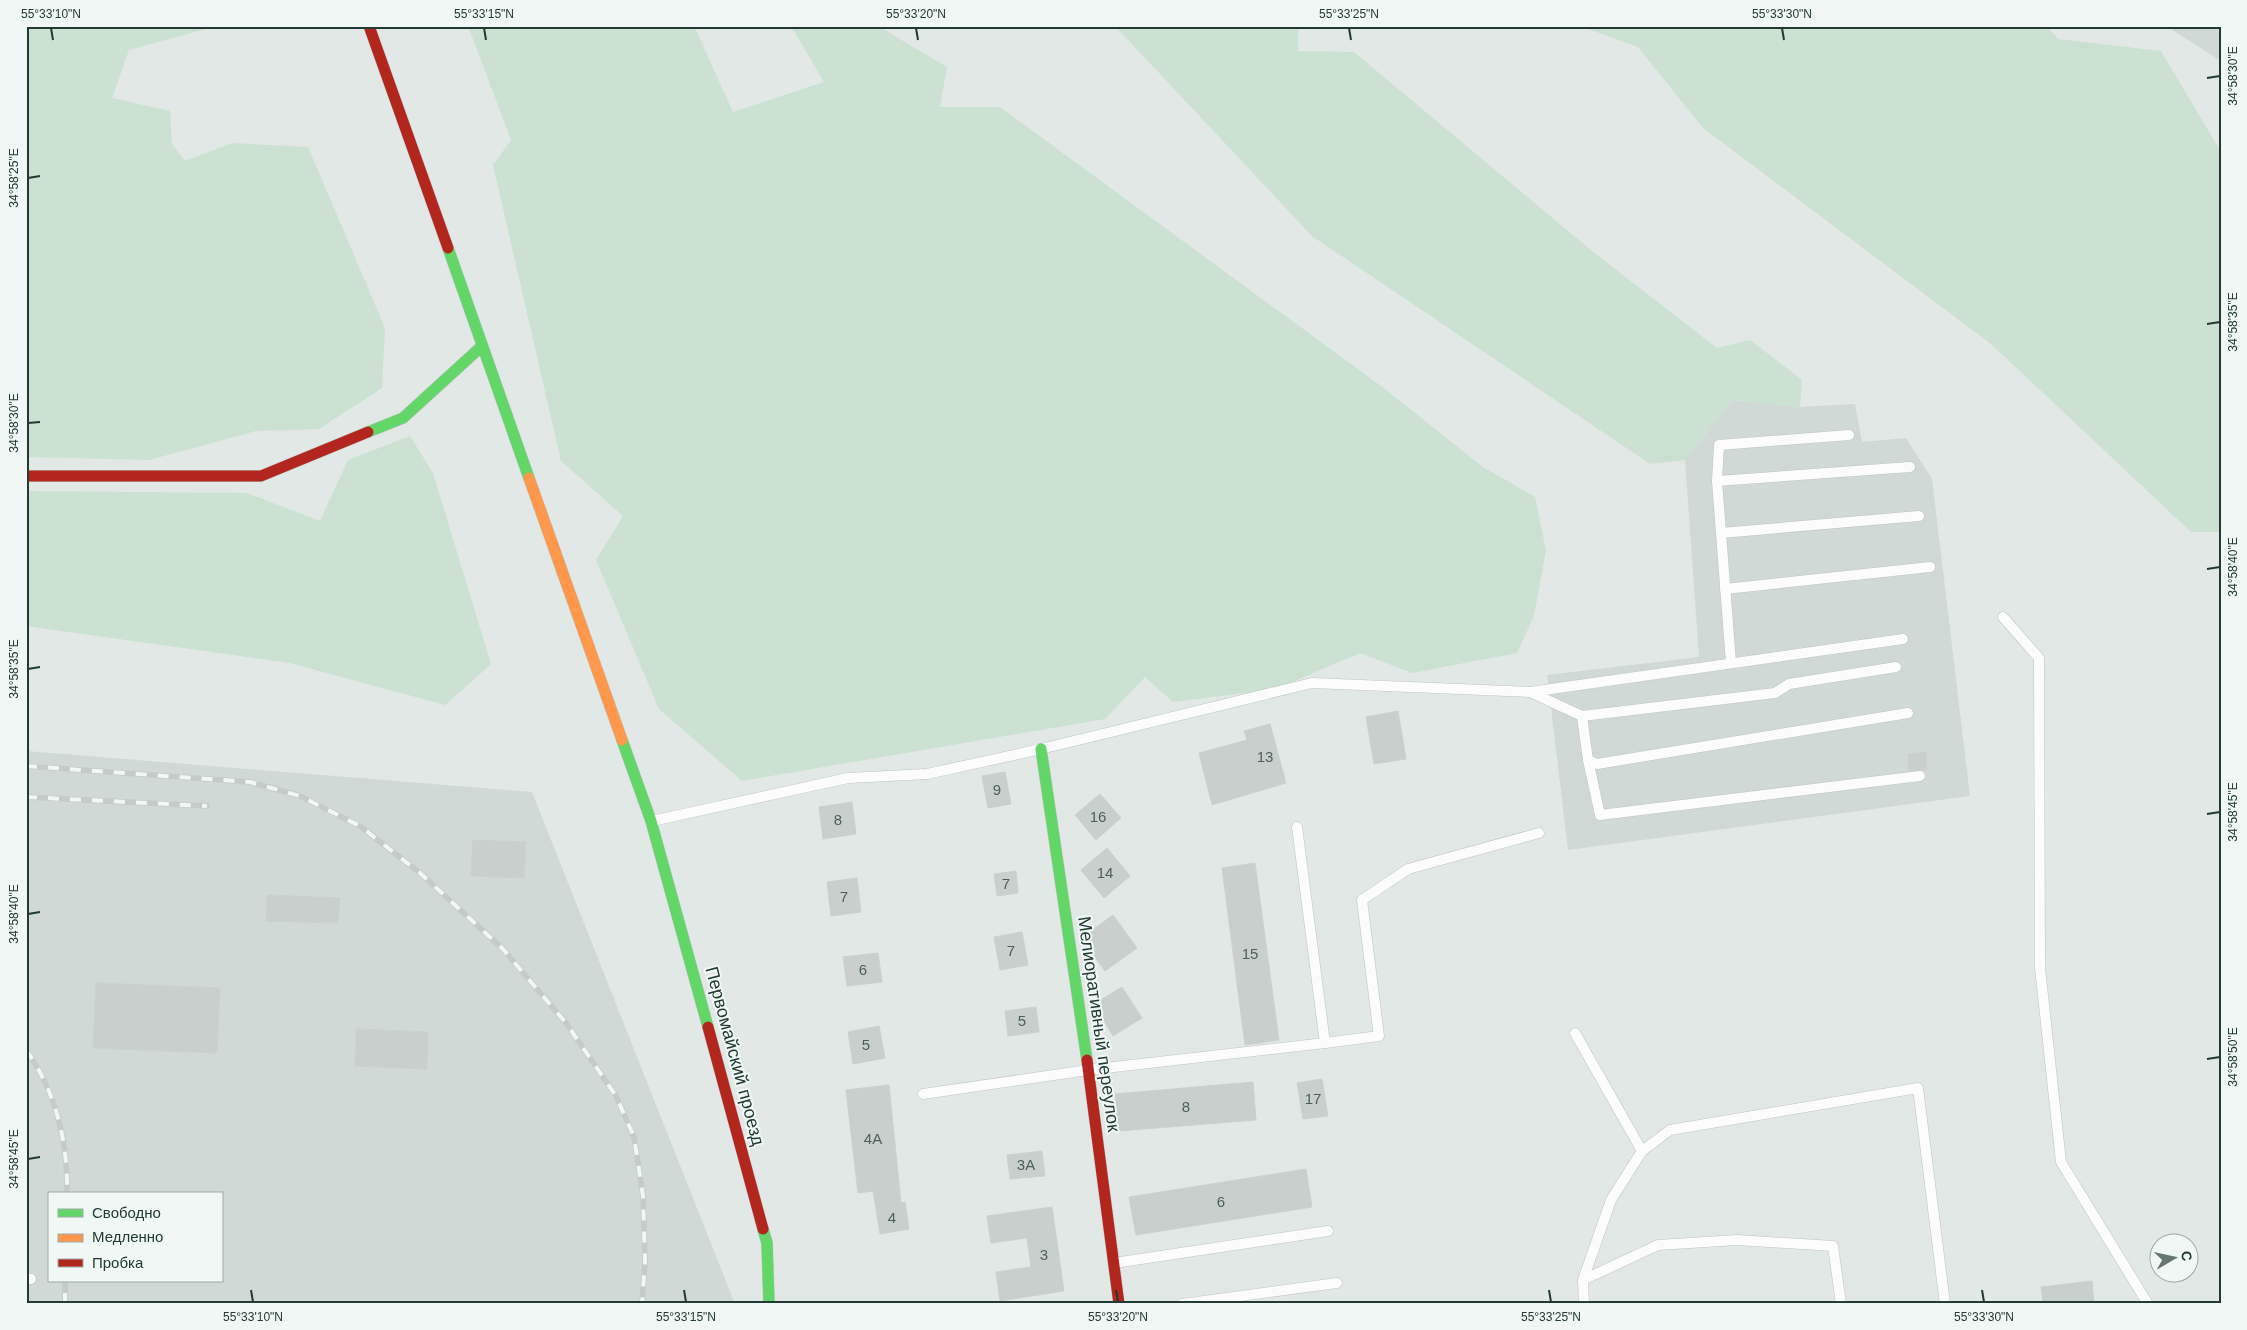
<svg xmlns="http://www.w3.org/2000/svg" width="2247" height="1330" viewBox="0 0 2247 1330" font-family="Helvetica,sans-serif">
<rect width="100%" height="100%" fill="#e2e8e5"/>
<g fill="#d0d9d5" fill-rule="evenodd">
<path d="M2166,26H2221V61Z"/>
<path d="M1733,400L1800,407L1855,404L1862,442L1906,438L1932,479L1970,796L1568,850L1547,675L1699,657L1685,460Z"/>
<path d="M26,751L532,792L735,1304H26ZM49,1194H221V1281H49Z"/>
</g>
<g fill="#cbe1d2">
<path d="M26,26H217L129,50L112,98L170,111L172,144L185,161L232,143L308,147L385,328L382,388L319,429L256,431L149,460L26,457Z"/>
<path d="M468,26H694L733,112L824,82L791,26H878L947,67L940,107H1000L1381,386L1483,467L1535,497L1546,550L1534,616L1517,653L1412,673L1360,653L1276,689L1173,702L1145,677L1105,719L742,781L659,709L596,560L623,516L561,461L493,165L511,140Z"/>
<path d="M1115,26H1298V51L1354,52L1592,251L1717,348L1750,340L1802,380L1800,407L1733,400L1685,460L1650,464L1312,236Z"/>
<path d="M1580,26H2047L2058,39L2161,51L2221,152V532H2191L1991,344L1703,128L1638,47Z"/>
<path d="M410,436L433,473L491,664L445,705L290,663L26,626V491L247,493L320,521L348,460Z"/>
</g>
<g fill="#c9cfcd" stroke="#cbd1ce">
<path d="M1398,711L1406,759L1374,764L1366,717Z"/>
<path d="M1270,724L1286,783L1212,805L1199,753L1247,740L1244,731Z"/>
<path d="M1926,752L1927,770H1909L1908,754Z"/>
<path d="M1005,772L1011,804L988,808L982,776Z"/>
<path d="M1100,794L1121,818L1096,840L1075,815Z"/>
<path d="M852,802L856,834L823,839L819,807Z"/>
<path d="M473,840L526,842L524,878L471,876Z"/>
<path d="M1107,848L1130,876L1104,898L1081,870Z"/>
<path d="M1255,863L1279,1040L1245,1045L1222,868Z"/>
<path d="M1016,871L1018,893L997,896L994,874Z"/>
<path d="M857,878L861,912L831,916L827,882Z"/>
<path d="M267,895L340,898L338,923L266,921Z"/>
<path d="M1113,915L1137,948L1105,971L1085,944L1084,936Z"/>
<path d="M1022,932L1028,965L1000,970L994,937Z"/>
<path d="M878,953L882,982L847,986L843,957Z"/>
<path d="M96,983L220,988L217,1053L93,1048Z"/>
<path d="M1122,987L1142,1018L1113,1036L1094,1004Z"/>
<path d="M1036,1007L1039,1032L1008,1036L1005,1011Z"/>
<path d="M879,1026L885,1058L853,1064L848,1032Z"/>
<path d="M356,1029L428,1032L427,1069L355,1066Z"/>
<path d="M1322,1079L1328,1116L1303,1119L1297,1083Z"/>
<path d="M1253,1082L1256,1120L1118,1131L1115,1094Z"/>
<path d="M889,1085L901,1203L905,1202L909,1229L880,1234L873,1191L858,1193L846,1090Z"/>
<path d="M1042,1151L1045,1176L1010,1179L1007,1155Z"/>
<path d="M1306,1169L1312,1207L1136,1235L1129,1197Z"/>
<path d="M1052,1207L1064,1291L1000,1301L996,1272L1031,1267L1027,1238L991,1243L987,1216Z"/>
<path d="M2092,1281L2094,1304H2043L2041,1287Z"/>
</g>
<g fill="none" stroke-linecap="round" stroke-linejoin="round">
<defs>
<g id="lane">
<path d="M1717,481L1719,445L1849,435"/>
<path d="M1721,533L1717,481L1910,467"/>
<path d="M1725,589L1930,567"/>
<path d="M2003,617L2039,658L2040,968L2061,1162L2148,1304"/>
<path d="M1731,663L1721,533L1919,516"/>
<path d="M1530,692L1582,716L1775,693L1789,684L1896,667"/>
<path d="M1582,716L1588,760L1597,764L1908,713"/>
<path d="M1588,760L1600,815L1920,776"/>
<path d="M652,821L848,778L927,774L1041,749L1312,683L1530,692L1903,639"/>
<path d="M1575,1033L1642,1151L1611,1200L1583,1280L1584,1304"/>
<path d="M1325,1043L1379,1036L1362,900L1408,869L1539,833"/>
<path d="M923,1094L1088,1070L1325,1043L1297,827"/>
<path d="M1642,1151L1670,1130L1918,1088L1945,1304"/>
<path d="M1114,1263L1328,1231"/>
<path d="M26,1279H31"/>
<path d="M1583,1280L1658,1245L1737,1240L1833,1246L1841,1304"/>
<path d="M1182,1304L1337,1283"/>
</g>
<g id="fast">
<path d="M448,248L529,478"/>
<path d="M368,432L403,418L482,346"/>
<path d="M622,740L651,821L708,1027"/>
<path d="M1041,749L1087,1060"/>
<path d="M763,1229L767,1243L769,1304"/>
</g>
<path id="slow" d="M529,478L622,740"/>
<g id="jam">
<path d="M369,26L448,248"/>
<path d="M26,476H261L368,432"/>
<path d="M708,1027L763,1229"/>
<path d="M1087,1060L1119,1304"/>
</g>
</defs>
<use href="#lane" stroke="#bfc5c2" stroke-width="11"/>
<use href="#fast" stroke="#bec5c2" stroke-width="12"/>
<use href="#slow" stroke="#bec5c2" stroke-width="12"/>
<use href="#jam" stroke="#bec5c2" stroke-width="12"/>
<use href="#lane" stroke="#fbfcfb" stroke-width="10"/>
<use href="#fast" stroke="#63d668" stroke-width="11"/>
<use href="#slow" stroke="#ff974d" stroke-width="11"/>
<use href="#jam" stroke="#b3261e" stroke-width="11"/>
<defs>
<g id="rail">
<path d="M26,766L250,782L300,796L360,826L420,873L502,948L566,1023L616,1096L634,1137L643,1196L645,1262L642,1304"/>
<path d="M26,797L207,806"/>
<path d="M26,1050C56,1092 68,1142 67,1194"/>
<path d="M65,1304V1281"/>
</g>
</defs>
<use href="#rail" stroke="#c6cac9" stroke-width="5.5"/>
<use href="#rail" stroke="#f0f7f4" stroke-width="4" stroke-dasharray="11" stroke-linecap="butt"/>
</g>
<path fill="none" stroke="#213a34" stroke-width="2" d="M51,28L53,40M484,28L486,40M916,28L918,40M1349,28L1351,40M1782,28L1784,40M2207,78L2220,76M28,178L40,176M2207,324L2220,322M28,423L40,422M2207,569L2220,567M28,669L40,667M2207,814L2220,812M28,914L40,912M2207,1059L2220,1057M28,1159L40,1157M251,1290L253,1302M684,1290L686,1302M1116,1290L1118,1302M1549,1290L1551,1302M1982,1290L1984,1302"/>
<g text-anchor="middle" stroke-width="4" stroke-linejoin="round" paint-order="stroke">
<g font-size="15" fill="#4c605b">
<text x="1265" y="762">13</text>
<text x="997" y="795">9</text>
<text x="1098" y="822">16</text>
<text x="838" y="825">8</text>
<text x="1105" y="878">14</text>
<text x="1006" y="889">7</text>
<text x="844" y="902">7</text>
<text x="1011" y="956">7</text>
<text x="1250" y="959">15</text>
<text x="863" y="975">6</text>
<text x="1022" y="1026">5</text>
<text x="866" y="1050">5</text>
<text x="1313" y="1104">17</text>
<text x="1186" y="1112">8</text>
<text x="873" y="1144">4А</text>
<text x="1026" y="1170">3А</text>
<text x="1221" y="1207">6</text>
<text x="892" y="1223">4</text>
<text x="1044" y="1260">3</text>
</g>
<g font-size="18" fill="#213a34" stroke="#f0f7f4">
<text transform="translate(1099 1024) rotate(82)" y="6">Мелиоративный переулок</text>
<text transform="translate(735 1056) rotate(75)" y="6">Первомайский проезд</text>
</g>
</g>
<rect width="2247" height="1330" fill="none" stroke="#f0f7f4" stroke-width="55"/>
<rect x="48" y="1192" width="175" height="90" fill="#f0f7f4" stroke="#9daba7"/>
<rect x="58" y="1209" width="25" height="8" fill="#63d668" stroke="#9daba7"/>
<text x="92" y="1218" font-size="15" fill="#213a34">Свободно</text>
<rect x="58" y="1234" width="25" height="8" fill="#ff974d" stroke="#9daba7"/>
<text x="92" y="1242" font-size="15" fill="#213a34">Медленно</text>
<rect x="58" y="1259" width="25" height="8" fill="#b3261e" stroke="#9daba7"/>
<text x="92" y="1268" font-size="15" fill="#213a34">Пробка</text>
<g transform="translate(2174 1258) rotate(81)"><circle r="24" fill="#f0f7f4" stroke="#9daba7"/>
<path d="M0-4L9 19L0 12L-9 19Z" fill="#657772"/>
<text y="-8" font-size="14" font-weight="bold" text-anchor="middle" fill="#213a34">С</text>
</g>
<rect x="28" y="28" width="2192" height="1274" fill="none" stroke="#213a34" stroke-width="2"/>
<g font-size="12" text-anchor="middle" fill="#213a34">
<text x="51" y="18">55°33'10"N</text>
<text x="484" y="18">55°33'15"N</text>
<text x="916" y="18">55°33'20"N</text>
<text x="1349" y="18">55°33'25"N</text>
<text x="1782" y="18">55°33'30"N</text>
<text transform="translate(2233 76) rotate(-90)" y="4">34°58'30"E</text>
<text transform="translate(14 178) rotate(-90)" y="4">34°58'25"E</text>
<text transform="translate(2233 322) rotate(-90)" y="4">34°58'35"E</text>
<text transform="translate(14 423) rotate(-90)" y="4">34°58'30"E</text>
<text transform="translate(2233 567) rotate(-90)" y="4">34°58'40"E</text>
<text transform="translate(14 669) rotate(-90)" y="4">34°58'35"E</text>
<text transform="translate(2233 812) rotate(-90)" y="4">34°58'45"E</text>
<text transform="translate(14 914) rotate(-90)" y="4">34°58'40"E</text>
<text transform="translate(2233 1057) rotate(-90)" y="4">34°58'50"E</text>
<text transform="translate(14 1159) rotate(-90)" y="4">34°58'45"E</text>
<text x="253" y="1321">55°33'10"N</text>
<text x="686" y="1321">55°33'15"N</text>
<text x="1118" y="1321">55°33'20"N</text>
<text x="1551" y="1321">55°33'25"N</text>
<text x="1984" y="1321">55°33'30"N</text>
</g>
</svg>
